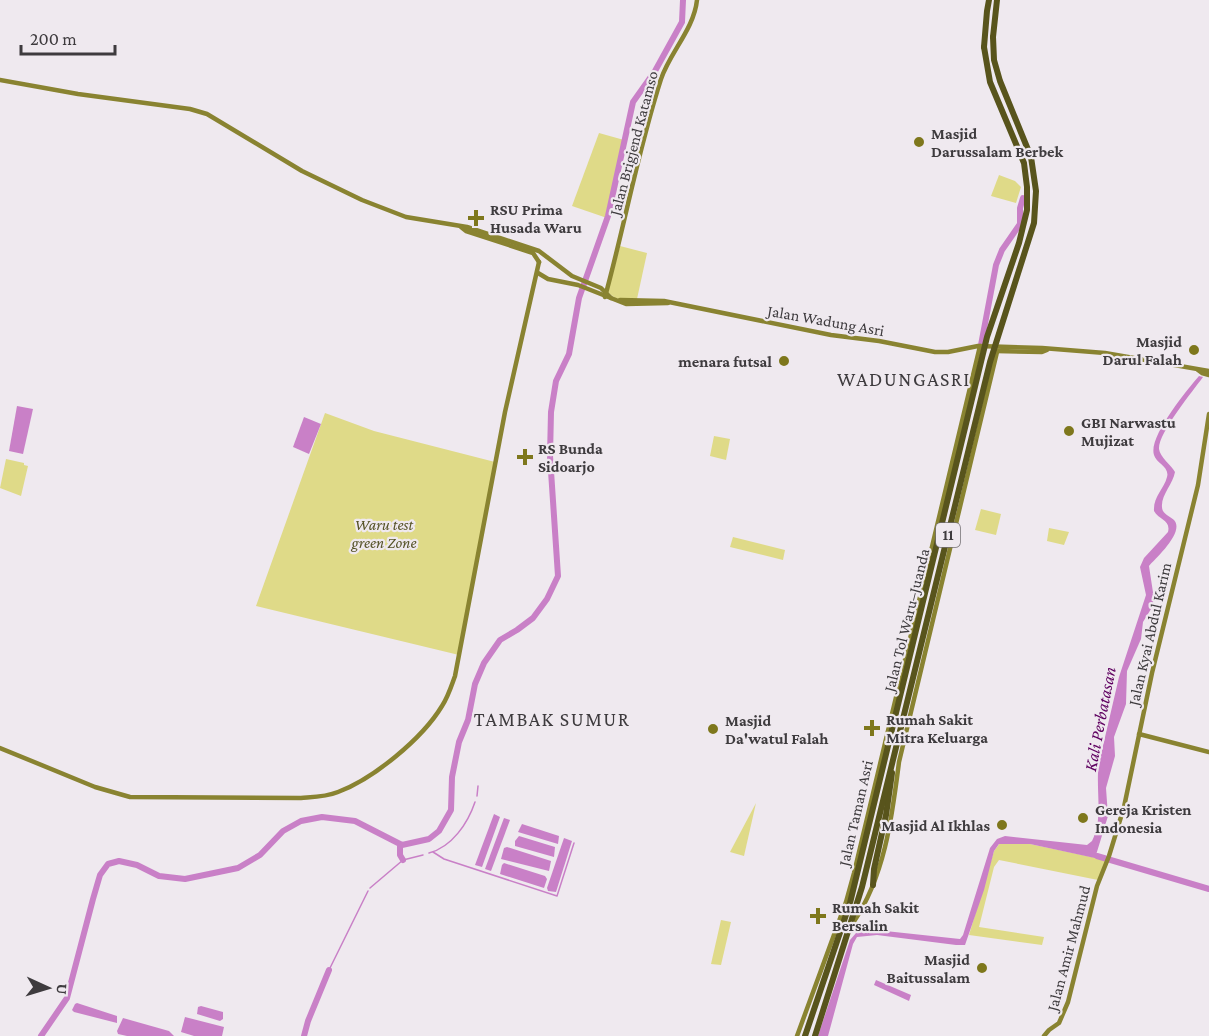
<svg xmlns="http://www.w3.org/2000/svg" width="1209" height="1036" viewBox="0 0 1209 1036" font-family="'Crimson Pro',serif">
<rect width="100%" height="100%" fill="#efe9ef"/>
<g fill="#dfda88">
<path d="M599,133L624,140L607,218L572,206Z"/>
<path d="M999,175L1015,181L1021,187L1016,203L991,196Z"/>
<path d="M620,246L647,253L637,299C625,301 616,301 608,292Z"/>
<path d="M325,413L374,431L495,462L459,655L256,606Z"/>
<path d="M714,436L730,439L726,460L710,456Z"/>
<path d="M6,459L24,463V465L28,466L21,496L0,488Z"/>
<path d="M981,509L1001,514L996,535L975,530Z"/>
<path d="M1049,528L1069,532L1064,545L1047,541Z"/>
<path d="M733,537L785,550L783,560L730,547Z"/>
<path d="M756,803L744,856L730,852Z"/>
<path d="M1000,843L1030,844L1106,860L1098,880L999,860L994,867L979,927L1044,937L1042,945L969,935L994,851Z"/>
<path d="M721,920L731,922L721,965L711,964Z"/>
</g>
<g fill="#c980c7">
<path d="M1199,376L1203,377C1193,391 1158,433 1159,449C1160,457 1171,465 1175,472C1173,484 1161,495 1162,507C1162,514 1170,516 1174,520C1185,532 1156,558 1149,566L1154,599L1151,609L1143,622L1141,639L1127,671L1126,704L1114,737L1115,756L1106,788L1108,816L1096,855L1104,858V860L1030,844H999L994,851L984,890L965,945H956L877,935L857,937L853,944L828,1036H818L850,940L856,933L876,930L960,939L963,935L990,848L997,839L1005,836L1087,845L1092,841C1104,818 1095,789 1099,763L1119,677L1146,595L1140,567L1144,558L1168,532C1171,520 1159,520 1154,511C1153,497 1164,489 1167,477C1170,467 1156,463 1154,455C1148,437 1187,390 1199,376Z"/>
<path d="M17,406L33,409L23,454L9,451Z"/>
<path d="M304,417L321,424L309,454L293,447Z"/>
<path d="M494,814L500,817L482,867L475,865Z"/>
<path d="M504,818L510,820L491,871L485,869Z"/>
<path d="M522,824L559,836L558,844L518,832Z"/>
<path d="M519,836L555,847L554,857L515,846V841Z"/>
<path d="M564,838L572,841L556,892L548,891L547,888Z"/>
<path d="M507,847L551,861L549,871L501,859L504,848Z"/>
<path d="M504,863L545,876L547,879L544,888L500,874L502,865Z"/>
<path d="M876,980L911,995L909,1001L874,985Z"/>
<path d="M77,1003L117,1016V1023L74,1012L72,1010L75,1004Z"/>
<path d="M201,1006L223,1012V1019L220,1021L197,1014L198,1007Z"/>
<path d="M185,1017L224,1027L222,1036H194L181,1032Z"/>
<path d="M123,1018L169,1031L174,1036H127L118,1034L117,1031Z"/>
</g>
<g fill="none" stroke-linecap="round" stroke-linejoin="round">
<g stroke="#c980c7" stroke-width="1.5">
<path d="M477,796L478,786"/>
<path d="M433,852L444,859L557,896L574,843"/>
<path d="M429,853C452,847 468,823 475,802"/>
<path d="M370,888L403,860L423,855"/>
<path d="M329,970L368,891"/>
</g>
<g stroke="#c980c7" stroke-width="6">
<path d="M981,345L996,265L1002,250L1020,224V208L1023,198"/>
<path d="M400,845V855L403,860"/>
<path d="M1097,856L1209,889"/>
<path d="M41,1036L67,998L93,899L100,875L108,864L119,861L137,865L159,876L185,879L238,868L260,855L283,831L301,821L322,817L355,821L402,845L429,839L439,831L451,810L452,777L459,742L468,720L475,684L484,663L500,640L517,630L533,618L547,599L558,576L550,456L551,412L556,381L569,354L579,298L608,216L633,102L655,71L682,22L683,0"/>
<path d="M304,1036L308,1021L329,970"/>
</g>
<g stroke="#898331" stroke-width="4.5">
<path d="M0,80L78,94L190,109L207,114L302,171L362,200L406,217L467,227L539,251L572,276L601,288L611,298"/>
<path d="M461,227L466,231L533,253L539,262"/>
<path d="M538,273L548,279L578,285L626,304L668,303"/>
<path d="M605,297C625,224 638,150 661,79C670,52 694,29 697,0"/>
<path d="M620,300L664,301L831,335L879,341L935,352H948L978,346L1042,348L1105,353L1209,371"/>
<path d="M996,351L1042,352L1047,350"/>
<path d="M1198,370L1202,373L1209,375"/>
<path d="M1139,734L1209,752"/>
<path d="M0,748L95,787L130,797L301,798C314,797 326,797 338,792C373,779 422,739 442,706C448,697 451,687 455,676L505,412L539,262"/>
<path d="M853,923C885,876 892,817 899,762L997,352"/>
<path d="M797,1036L846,902L854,873L980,346"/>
<path d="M1044,1036L1049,1030L1059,1023L1068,1002L1097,886L1109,856L1124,807L1152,673L1198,485L1209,414"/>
</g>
<g stroke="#58541c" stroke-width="6">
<path d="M993,37L997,0"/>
<path d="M984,47L987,11L989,0"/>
<path d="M873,885L874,869L886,815L892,773"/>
</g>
<g stroke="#58541c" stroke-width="6">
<path d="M805,1036L850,903L987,337L1019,243L1027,210V187L1024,163L990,82L984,47"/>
<path d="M815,1036L862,887L990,362L1034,223L1036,191L1031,157L1000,81L994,60L993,37"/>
</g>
</g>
<g fill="#7e771c" stroke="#efe9ef" stroke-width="2">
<circle cx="919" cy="142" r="6"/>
<path d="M473 209h6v6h6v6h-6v6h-6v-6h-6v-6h6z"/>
<circle cx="1194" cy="350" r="6"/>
<circle cx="784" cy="361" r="6"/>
<circle cx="1069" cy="431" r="6"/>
<path d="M522 448h6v6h6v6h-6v6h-6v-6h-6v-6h6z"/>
<path d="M869 719h6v6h6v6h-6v6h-6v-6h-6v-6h6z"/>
<circle cx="713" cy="729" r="6"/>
<circle cx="1083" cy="818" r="6"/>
<circle cx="1002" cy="825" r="6"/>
<path d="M815 907h6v6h6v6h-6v6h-6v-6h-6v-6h6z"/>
<circle cx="982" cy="968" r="6"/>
</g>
<g text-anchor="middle" stroke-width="4.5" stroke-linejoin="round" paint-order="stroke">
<rect fill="#efe9ef" stroke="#736f73" stroke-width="1.5" x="936" y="523" width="24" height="24" rx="4.5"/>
<g font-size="15" font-weight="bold" fill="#3e3b3e">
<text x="948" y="540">11</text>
</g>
<g font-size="16" font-weight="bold" fill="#3e3b3e" stroke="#efe9ef" text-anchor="start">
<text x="931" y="139">Masjid<tspan x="931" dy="18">Darussalam Berbek</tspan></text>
<text x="490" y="215">RSU Prima<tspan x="490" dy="18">Husada Waru</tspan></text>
<text x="1182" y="347" text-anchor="end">Masjid<tspan x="1182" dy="18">Darul Falah</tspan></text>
<text x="772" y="367" text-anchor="end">menara futsal</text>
<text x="1081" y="428">GBI Narwastu<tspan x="1081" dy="18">Mujizat</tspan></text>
<text x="538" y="454">RS Bunda<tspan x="538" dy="18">Sidoarjo</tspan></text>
<text x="886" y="725">Rumah Sakit<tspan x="886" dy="18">Mitra Keluarga</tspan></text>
<text x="725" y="726">Masjid<tspan x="725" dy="18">Da'watul Falah</tspan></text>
<text x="1095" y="815">Gereja Kristen<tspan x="1095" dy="18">Indonesia</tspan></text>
<text x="990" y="831" text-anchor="end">Masjid Al Ikhlas</text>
<text x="832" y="913">Rumah Sakit<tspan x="832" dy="18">Bersalin</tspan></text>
<text x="970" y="965" text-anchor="end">Masjid<tspan x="970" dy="18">Baitussalam</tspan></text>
</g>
<g font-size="16" fill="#3e3b3e" stroke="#efe9ef">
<text transform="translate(633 143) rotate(-75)" y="6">Jalan Brigjend Katamso</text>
<text transform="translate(826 320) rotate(10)" y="6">Jalan Wadung Asri</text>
<text transform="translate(906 620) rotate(-76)" y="6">Jalan Tol Waru–Juanda</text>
<text transform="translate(1149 634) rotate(-77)" y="6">Jalan Kyai Abdul Karim</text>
<text transform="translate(855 813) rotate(-77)" y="6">Jalan Taman Asri</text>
<text transform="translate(1068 948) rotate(-75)" y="6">Jalan Amir Mahmud</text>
</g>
<g font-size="16" font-style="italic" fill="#565327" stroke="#efe9ef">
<text x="384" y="530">Waru test<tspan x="384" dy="18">green Zone</tspan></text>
</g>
<g font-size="18" font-style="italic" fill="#5f0060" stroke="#efe9ef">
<text transform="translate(1100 719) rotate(-79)" y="6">Kali Perbatasan</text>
</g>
<g font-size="20" letter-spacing="1.5" fill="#3e3b3e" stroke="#efe9ef">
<text x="904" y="386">WADUNGASRI</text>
<text x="552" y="726">TAMBAK SUMUR</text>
</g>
</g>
<g transform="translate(48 988) rotate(94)" stroke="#efe9ef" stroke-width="4.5" paint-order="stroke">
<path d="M0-4.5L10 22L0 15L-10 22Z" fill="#3e3b3e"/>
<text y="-9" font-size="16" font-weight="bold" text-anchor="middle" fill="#3e3b3e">U</text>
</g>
<path d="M21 45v9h94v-9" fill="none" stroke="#3e3b3e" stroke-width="3"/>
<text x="30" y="45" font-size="18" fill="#3e3b3e" stroke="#efe9ef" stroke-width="4.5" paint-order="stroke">200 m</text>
</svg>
